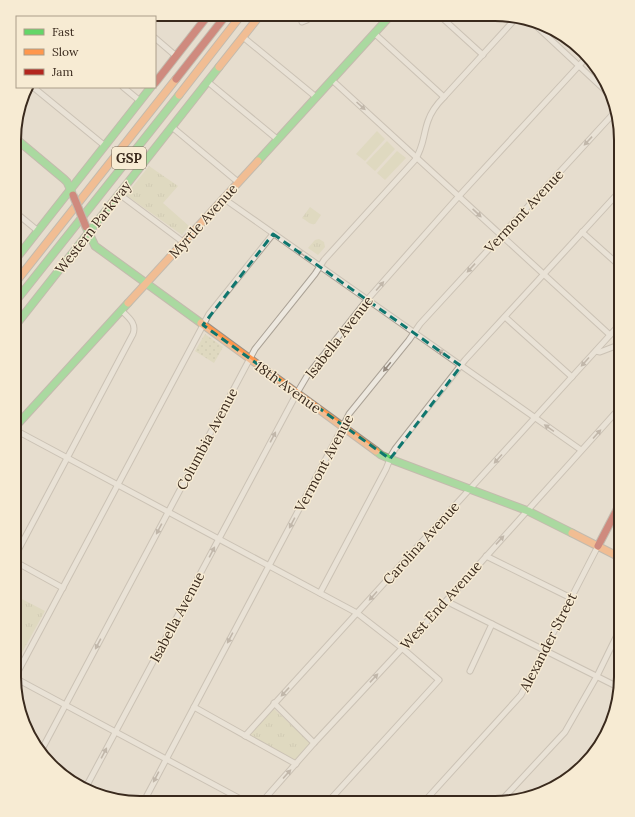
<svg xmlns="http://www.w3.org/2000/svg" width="635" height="817" viewBox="0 0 635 817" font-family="Lora,serif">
<defs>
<pattern id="grass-dots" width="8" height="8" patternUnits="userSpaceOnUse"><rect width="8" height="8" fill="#d7d5af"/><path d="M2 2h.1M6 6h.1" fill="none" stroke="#b9b796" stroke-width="1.8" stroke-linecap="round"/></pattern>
<pattern id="park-tufts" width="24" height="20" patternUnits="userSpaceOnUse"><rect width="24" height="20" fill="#d7d5af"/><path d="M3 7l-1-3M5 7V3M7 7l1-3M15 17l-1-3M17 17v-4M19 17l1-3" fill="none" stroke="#b9b796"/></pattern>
</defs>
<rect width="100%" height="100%" fill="#e6ddce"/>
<path fill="url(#grass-dots)" d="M205,334L223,347L214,363L195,351Z"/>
<g fill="url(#park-tufts)">
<path d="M149,166L178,186L163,203L189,226L182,235L126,195Z"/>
<path d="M310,207L321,215L315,224C310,225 307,221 302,218Z"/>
<path d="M319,239L324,242L325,247L318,255L308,248L315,240Z"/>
<path d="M14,595L45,611L14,667Z"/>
<path d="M273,708L312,744L296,762L248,735Z"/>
</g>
<g fill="#d7d5af">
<path d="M377,131L385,139L365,161L356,154Z"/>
<path d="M387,141L395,149L375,171L366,163Z"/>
<path d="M397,151L406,158L385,180L377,173Z"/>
</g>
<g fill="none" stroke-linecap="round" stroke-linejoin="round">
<defs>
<g id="street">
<path d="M439,15L483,55"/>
<path d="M128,16L129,17"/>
<path d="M302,22L307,20L314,15"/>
<path d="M533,23L608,93"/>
<path d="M374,33L444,97"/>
<path d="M243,37L316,97"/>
<path d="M155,38L176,56"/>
<path d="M332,80L610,335"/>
<path d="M208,82L277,139"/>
<path d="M33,87L105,146"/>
<path d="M123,87L140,101"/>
<path d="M172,127L238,182"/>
<path d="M119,194L183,242"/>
<path d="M223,198L581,450"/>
<path d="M15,212L38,231"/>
<path d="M582,232L621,267"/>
<path d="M505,317L572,377"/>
<path d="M596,351L600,352L621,344"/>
<path d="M15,428L19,432L357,613L402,648L439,680L327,803"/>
<path d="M486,556L571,598"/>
<path d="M14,558L133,334C137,323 128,317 121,310"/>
<path d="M14,561L63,588"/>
<path d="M320,593L386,469L392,454L395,449L465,360L621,190"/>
<path d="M447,600L452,604L620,688"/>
<path d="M470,671L492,624"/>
<path d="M15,678L248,803"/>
<path d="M14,679L209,314L273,234"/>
<path d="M274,703L314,743"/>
<path d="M194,707L296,764"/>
<path d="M245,736L621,323"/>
<path d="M41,751L255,349L315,274L324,260L415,160C424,146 423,135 428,121C431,112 437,104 444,97L517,17"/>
<path d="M86,787L297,393L307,376L367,300L459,196L586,58"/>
<path d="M143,803L339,434L349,414L409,340L420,324L614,113"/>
<path d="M261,803L314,743L447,600L617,411L621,408"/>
<path d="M423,803L521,695L598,546"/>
<path d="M499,803L565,732L597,676L621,627"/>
</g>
<g id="fast">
<path d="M15,138L64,179L67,182L72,193"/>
<path d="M258,161L391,15"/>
<path d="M86,227L95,246L201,323"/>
<path d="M15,260L151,87"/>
<path d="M15,302L179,95"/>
<path d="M15,326L219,67"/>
<path d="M15,427L128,303"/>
<path d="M376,451L381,455L390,459L528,511L572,533"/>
</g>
<g id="slow">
<path d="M219,67L261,14"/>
<path d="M179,95L242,14"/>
<path d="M15,283L176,79"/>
<path d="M128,303L258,161"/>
<path d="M201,323L376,451"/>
<path d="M572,533L621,558"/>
</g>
<g id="jam">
<path d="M176,79L227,14"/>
<path d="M155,83L209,14"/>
<path d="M598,546L621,502"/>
</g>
</defs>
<use href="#street" stroke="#aba296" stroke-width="7"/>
<use href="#fast" stroke="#9a9186" stroke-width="9"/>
<use href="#slow" stroke="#9a9186" stroke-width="9"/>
<use href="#jam" stroke="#9a9186" stroke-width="9"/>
<use href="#street" stroke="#ede8df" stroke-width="5"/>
<use href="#fast" stroke="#63d668" stroke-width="7"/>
<use href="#slow" stroke="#ff974d" stroke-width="7"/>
<use href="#jam" stroke="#b3261e" stroke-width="7"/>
<defs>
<path id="jam-bridge" d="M73,195L86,227"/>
</defs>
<use href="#jam-bridge" stroke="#9a9186" stroke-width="9" stroke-linecap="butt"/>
<use href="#jam-bridge" stroke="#b3261e" stroke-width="7"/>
</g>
<defs><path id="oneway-solid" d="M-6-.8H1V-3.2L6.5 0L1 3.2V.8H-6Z"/></defs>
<g fill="#94897e">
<use href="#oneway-solid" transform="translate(361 106) rotate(42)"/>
<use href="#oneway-solid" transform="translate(588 141) rotate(133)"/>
<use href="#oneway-solid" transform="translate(477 213) rotate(43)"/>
<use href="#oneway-solid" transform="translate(302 254) rotate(-145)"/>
<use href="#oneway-solid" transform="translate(471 268) rotate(133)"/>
<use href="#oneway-solid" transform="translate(380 286) rotate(-49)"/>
<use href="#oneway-solid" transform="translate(443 353) rotate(-145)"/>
<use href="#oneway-solid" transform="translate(585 362) rotate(132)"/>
<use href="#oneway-solid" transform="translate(387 367) rotate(129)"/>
<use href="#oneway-solid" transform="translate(549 428) rotate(-145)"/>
<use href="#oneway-solid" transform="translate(597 434) rotate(-48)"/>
<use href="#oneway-solid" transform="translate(273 437) rotate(-62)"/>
<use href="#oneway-solid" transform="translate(498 459) rotate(132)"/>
<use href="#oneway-solid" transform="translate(292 523) rotate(118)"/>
<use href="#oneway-solid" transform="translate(159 529) rotate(118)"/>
<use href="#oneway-solid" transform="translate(500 540) rotate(-47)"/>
<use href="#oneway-solid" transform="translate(212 552) rotate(-62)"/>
<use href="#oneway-solid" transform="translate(373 596) rotate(132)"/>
<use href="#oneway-solid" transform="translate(230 638) rotate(118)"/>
<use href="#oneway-solid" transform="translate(98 644) rotate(118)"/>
<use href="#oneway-solid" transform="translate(374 678) rotate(-47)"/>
<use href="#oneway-solid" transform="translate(285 692) rotate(133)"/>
<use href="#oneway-solid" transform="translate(104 753) rotate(-62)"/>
<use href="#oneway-solid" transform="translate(287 774) rotate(-48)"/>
<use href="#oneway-solid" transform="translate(156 777) rotate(118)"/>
</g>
<path d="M0 0H635V817H0ZM273,234L461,366L390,459L203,325Z" fill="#e6ddce" fill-opacity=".55" fill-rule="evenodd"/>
<path fill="none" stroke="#0f766e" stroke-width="3" stroke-dasharray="8 5" stroke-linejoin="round" d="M273,234L461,366L390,459L203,325Z"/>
<g text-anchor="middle" stroke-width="3" stroke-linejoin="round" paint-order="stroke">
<rect fill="#f7ebd3" stroke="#736454" stroke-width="1" x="112" y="147" width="34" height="22" rx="3"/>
<g font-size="13" font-weight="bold" fill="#3a2a1d">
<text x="129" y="163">GSP</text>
</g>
<g font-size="14" fill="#3a2a1d" stroke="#f7ebd3">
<text transform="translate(524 211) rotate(-47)" y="5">Vermont Avenue</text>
<text transform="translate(203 221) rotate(-48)" y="5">Myrtle Avenue</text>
<text transform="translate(93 227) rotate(-52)" y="5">Western Parkway</text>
<text transform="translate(339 337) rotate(-52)" y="5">Isabella Avenue</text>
<text transform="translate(288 387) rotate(36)" y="5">18th Avenue</text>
<text transform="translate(207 439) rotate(-62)" y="5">Columbia Avenue</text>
<text transform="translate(324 463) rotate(-62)" y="5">Vermont Avenue</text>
<text transform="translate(421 543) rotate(-48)" y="5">Carolina Avenue</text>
<text transform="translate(441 605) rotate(-48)" y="5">West End Avenue</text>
<text transform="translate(177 617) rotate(-62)" y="5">Isabella Avenue</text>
<text transform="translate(548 642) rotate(-63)" y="5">Alexander Street</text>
</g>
</g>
<path d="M0 0H635V817H0ZM140 21H495A119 119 0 0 1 614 140V677A119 119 0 0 1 495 796H140A119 119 0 0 1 21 677V140A119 119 0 0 1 140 21Z" fill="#f7ebd3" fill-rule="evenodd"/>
<path fill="none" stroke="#3a2a1d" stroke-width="2" d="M140 21H495A119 119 0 0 1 614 140V677A119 119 0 0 1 495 796H140A119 119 0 0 1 21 677V140A119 119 0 0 1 140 21Z"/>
<rect x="16" y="16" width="140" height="72" fill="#f7ebd3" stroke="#ab9e8a"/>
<rect x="24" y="29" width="20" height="6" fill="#63d668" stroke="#ab9e8a"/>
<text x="52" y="36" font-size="12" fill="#3a2a1d">Fast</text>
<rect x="24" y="49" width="20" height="6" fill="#ff974d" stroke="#ab9e8a"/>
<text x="52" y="56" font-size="12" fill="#3a2a1d">Slow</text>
<rect x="24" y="69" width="20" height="6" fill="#b3261e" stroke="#ab9e8a"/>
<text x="52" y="76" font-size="12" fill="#3a2a1d">Jam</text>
</svg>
